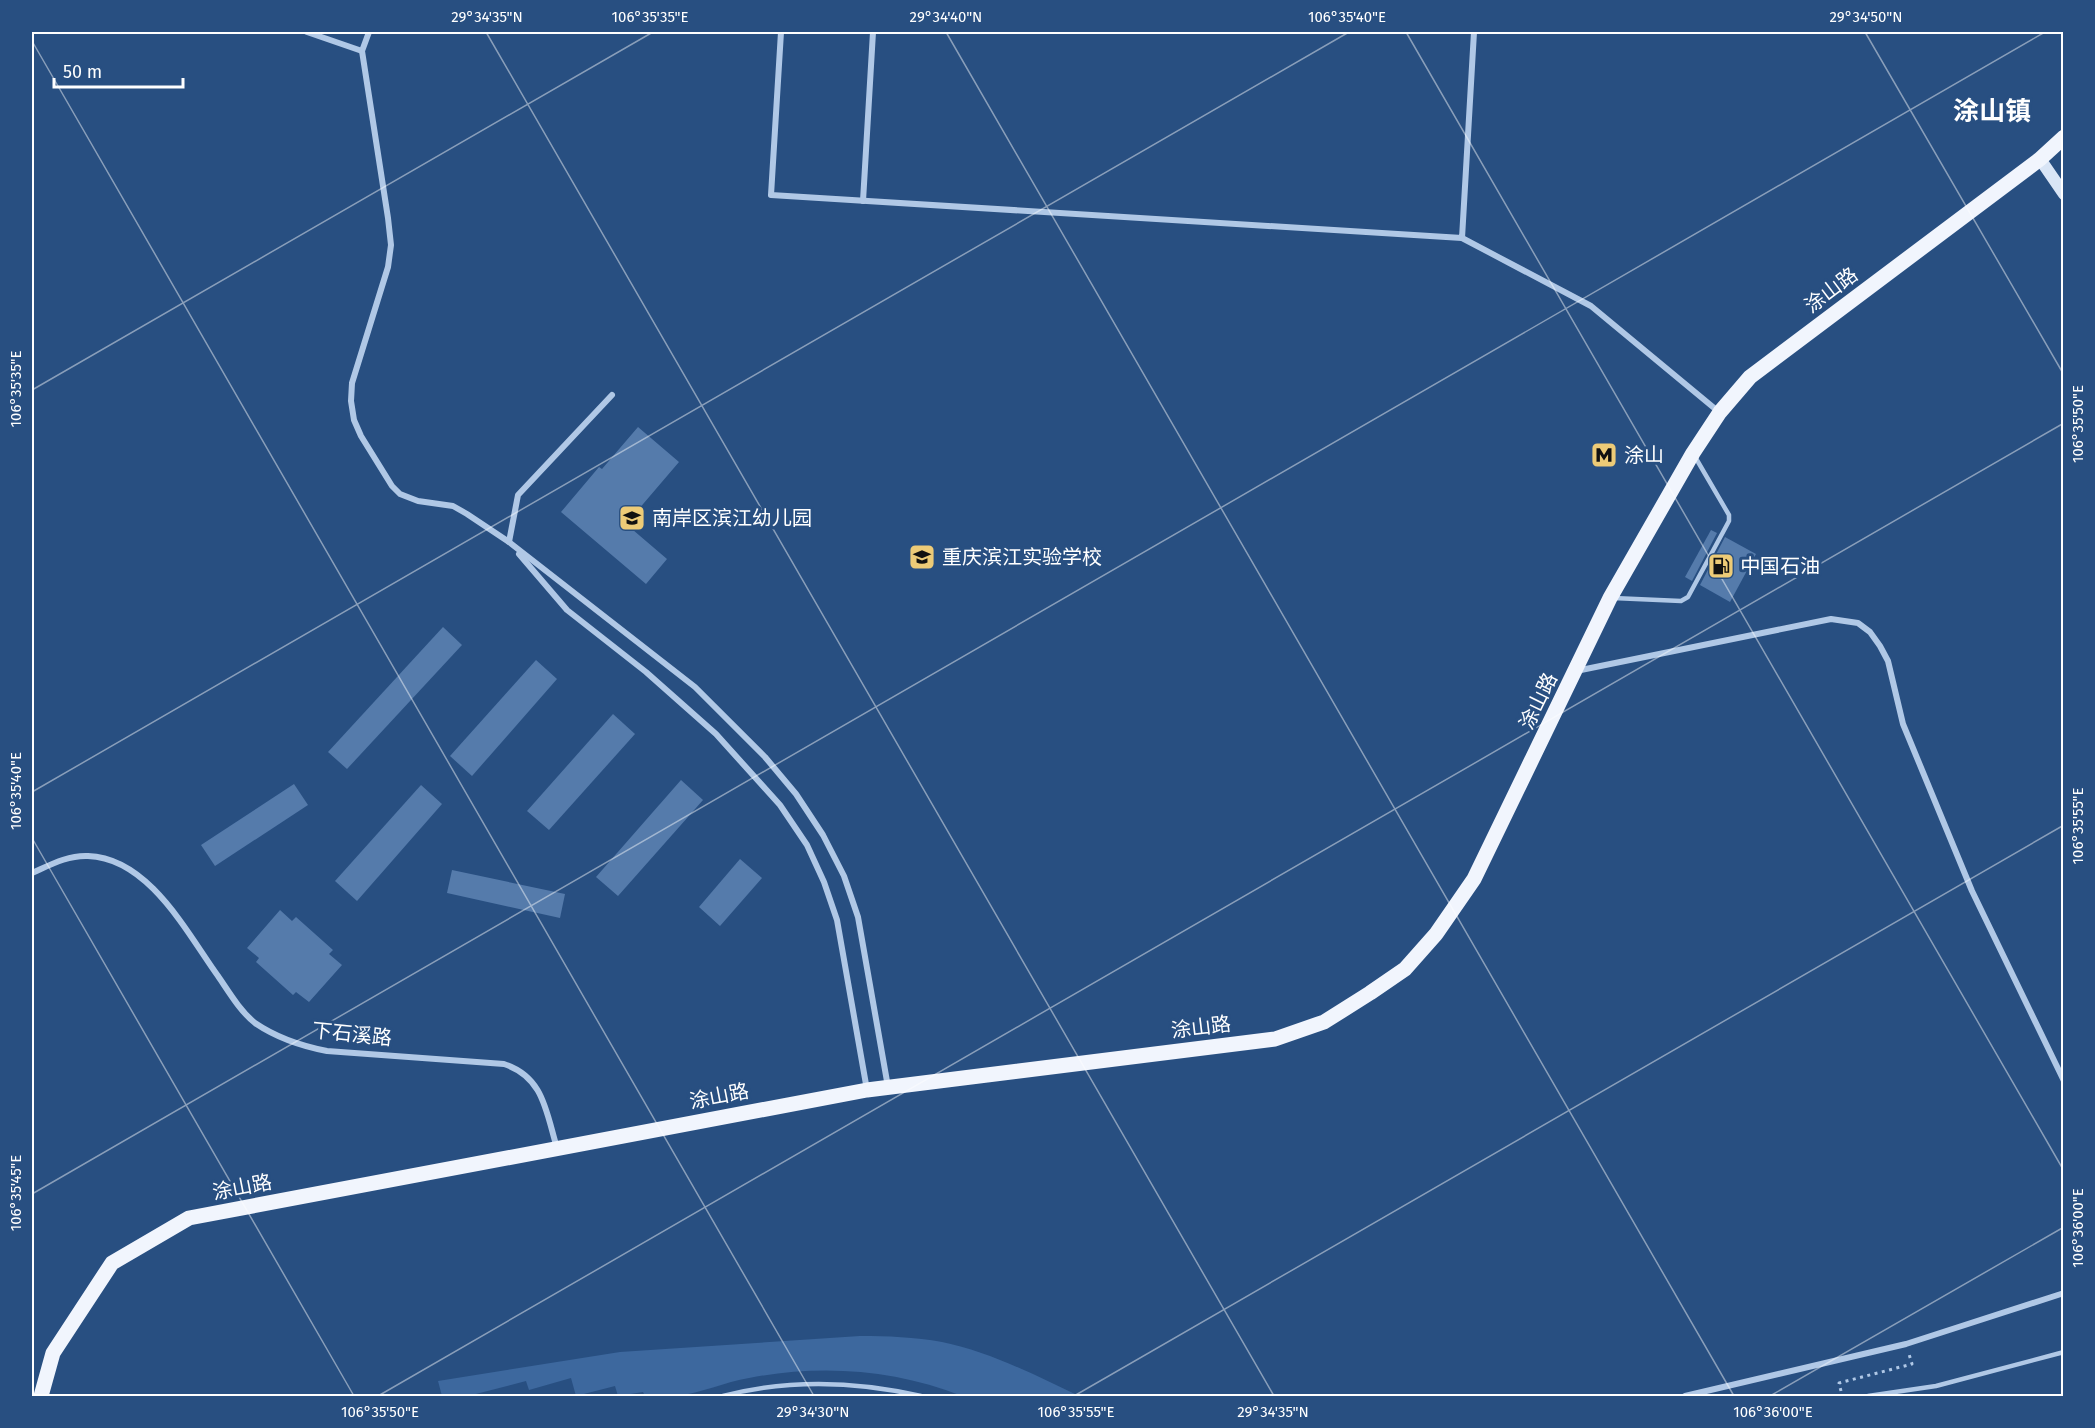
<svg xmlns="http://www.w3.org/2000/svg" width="2095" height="1428" viewBox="0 0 2095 1428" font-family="'Fira Sans','Noto Sans SC',sans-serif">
<rect width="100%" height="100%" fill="#284f81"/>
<path fill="#3d689e" d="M860,1336C887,1336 915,1337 942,1342C990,1352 1035,1375 1079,1396H962C895,1369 819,1364 749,1378C725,1382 701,1393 677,1396C667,1398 655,1397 645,1396L643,1392L618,1396L615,1386L576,1396L571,1378L529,1390L526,1381L468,1396H442L438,1381L620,1352Z"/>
<g fill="#557bab">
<path d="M638,427L679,462L626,524L667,559L646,584L561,512L599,467L602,469Z"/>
<path d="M1711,530L1717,533L1692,581L1685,577Z"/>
<path d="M1725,537L1756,554L1730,602L1700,585Z"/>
<path d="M443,627L462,645L347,769L328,752Z"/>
<path d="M536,660L557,679L472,776L450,756Z"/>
<path d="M613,714L635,734L549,830L527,811Z"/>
<path d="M681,780L703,800L618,896L596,877Z"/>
<path d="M294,784L308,805L215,866L201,845Z"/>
<path d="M421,785L442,804L357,901L335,881Z"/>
<path d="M740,859L762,878L720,926L699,907Z"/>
<path d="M452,870L565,894L560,918L447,893Z"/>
<path d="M280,910L292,921L296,917L333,950L329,954L342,965L309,1002L296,992L293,995L256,962L259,958L247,948Z"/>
</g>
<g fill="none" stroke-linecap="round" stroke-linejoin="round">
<path stroke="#b0c8e6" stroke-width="3" stroke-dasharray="3 4.5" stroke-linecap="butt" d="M1841,1391L1839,1383L1912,1364L1909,1354"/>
<g stroke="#b0c8e6" stroke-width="4.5">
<path d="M1613,598L1681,601L1688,597L1729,521V515L1694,455"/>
<path d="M723,1396C788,1379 855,1381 921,1396"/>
<path d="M1868,1396L1936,1386L2064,1352"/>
</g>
<g stroke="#b0c8e6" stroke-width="6">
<path d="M307,32L362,51"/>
<path d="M369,32L362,51L388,218L391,245L388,267L352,383L351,401L354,420L361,436L392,486L400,494L418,501L453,506L467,514L509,542L695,687L765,757L796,794L823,835L844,876L858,917L888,1087"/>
<path d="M781,32L771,195L1462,238L1474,32"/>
<path d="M863,201L873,32"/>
<path d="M1462,238L1591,306L1719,412"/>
<path d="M509,542L518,495L612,395"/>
<path d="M519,554L567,610L646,672L716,734L780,805L807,845L824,882L837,920L867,1090"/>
<path d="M1576,671L1831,619L1858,623L1870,632L1880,646L1888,661L1903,724L1972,891L2064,1081"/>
<path d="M32,873C50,865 68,855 88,856C149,858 187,933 218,976C229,992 240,1011 255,1023C277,1038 301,1046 327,1051L504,1064C544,1077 546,1112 557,1148"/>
<path d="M1685,1396L1906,1344L2064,1293"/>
</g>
<path stroke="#d9e5f6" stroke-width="12" d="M2040,159L2064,194"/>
<path stroke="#f1f5fd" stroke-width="15" d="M41,1396L53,1353L112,1263L189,1218L867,1090L1275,1039L1324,1022L1370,993L1405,969L1436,934L1474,879L1610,598L1693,453L1720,412L1750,377L2040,159L2064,137"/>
</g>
<path fill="none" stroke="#fff" stroke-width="1.5" stroke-opacity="0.45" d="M486,32L1274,1396M946,32L1734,1396M1406,32L2064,1171M1865,32L2064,375M32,41L814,1396M32,390L653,32M32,792L1349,32M32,838L354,1396M32,1194L2045,32M378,1396L2064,423M1074,1396L2064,825M1770,1396L2064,1227"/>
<defs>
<symbol id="metro-square" viewBox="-11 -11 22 22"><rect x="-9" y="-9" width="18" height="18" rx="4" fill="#edcb77" stroke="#284f81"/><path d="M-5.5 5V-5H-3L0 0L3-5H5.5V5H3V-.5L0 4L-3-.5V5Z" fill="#111"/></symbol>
<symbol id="school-square" viewBox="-11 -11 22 22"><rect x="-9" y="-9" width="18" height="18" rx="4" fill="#edcb77" stroke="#284f81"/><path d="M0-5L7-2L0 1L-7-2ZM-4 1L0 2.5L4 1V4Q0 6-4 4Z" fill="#111"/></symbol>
<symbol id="fuel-square" viewBox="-11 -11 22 22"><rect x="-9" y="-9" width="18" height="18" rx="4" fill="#edcb77" stroke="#284f81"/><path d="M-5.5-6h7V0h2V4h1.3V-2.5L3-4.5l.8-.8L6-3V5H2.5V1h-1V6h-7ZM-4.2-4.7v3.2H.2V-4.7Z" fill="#111"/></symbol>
</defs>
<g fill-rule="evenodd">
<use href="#metro-square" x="1589" y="440" width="30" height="30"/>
<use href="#school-square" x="617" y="503" width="30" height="30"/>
<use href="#school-square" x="907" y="542" width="30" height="30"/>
<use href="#fuel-square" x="1706" y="551" width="30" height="30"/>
</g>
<g text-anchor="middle" stroke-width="6" stroke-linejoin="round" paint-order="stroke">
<g font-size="20" fill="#fff" stroke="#284f81">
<text transform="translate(1831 290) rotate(-37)" y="7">涂山路</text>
<text transform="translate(1538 701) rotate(-64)" y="7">涂山路</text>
<text transform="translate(1201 1027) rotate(-7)" y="7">涂山路</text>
<text transform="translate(352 1034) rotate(6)" y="7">下石溪路</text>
<text transform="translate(719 1096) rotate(-11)" y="7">涂山路</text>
<text transform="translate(242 1187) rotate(-11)" y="7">涂山路</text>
</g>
<g font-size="20" fill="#fff" stroke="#284f81" text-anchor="start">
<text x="1624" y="462">涂山</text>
<text x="652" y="525">南岸区滨江幼儿园</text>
<text x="942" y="564">重庆滨江实验学校</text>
<text x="1740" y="573">中国石油</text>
</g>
<g font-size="26" font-weight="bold" fill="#fff" stroke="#284f81">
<text x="1992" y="120">涂山镇</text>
</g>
</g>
<rect width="2095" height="1428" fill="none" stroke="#284f81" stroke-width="66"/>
<path d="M54 78v9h129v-9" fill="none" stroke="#ffffff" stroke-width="3"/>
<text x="63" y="78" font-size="18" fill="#ffffff" stroke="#284f81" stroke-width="4.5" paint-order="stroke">50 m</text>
<rect x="33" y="33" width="2029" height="1362" fill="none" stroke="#fff" stroke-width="2"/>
<g font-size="15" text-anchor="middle" fill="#fff">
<text x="487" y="22">29°34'35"N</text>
<text x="650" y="22">106°35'35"E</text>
<text x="946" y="22">29°34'40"N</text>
<text x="1347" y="22">106°35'40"E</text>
<text x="1866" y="22">29°34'50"N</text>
<text transform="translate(16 389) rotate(-90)" y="5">106°35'35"E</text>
<text transform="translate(2078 424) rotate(-90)" y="5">106°35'50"E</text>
<text transform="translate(16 791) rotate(-90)" y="5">106°35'40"E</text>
<text transform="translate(2078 826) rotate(-90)" y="5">106°35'55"E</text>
<text transform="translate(16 1193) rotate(-90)" y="5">106°35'45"E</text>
<text transform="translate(2078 1228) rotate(-90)" y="5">106°36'00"E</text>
<text x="380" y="1417">106°35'50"E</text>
<text x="813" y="1417">29°34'30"N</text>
<text x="1076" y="1417">106°35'55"E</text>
<text x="1273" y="1417">29°34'35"N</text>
<text x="1773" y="1417">106°36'00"E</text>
</g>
</svg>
